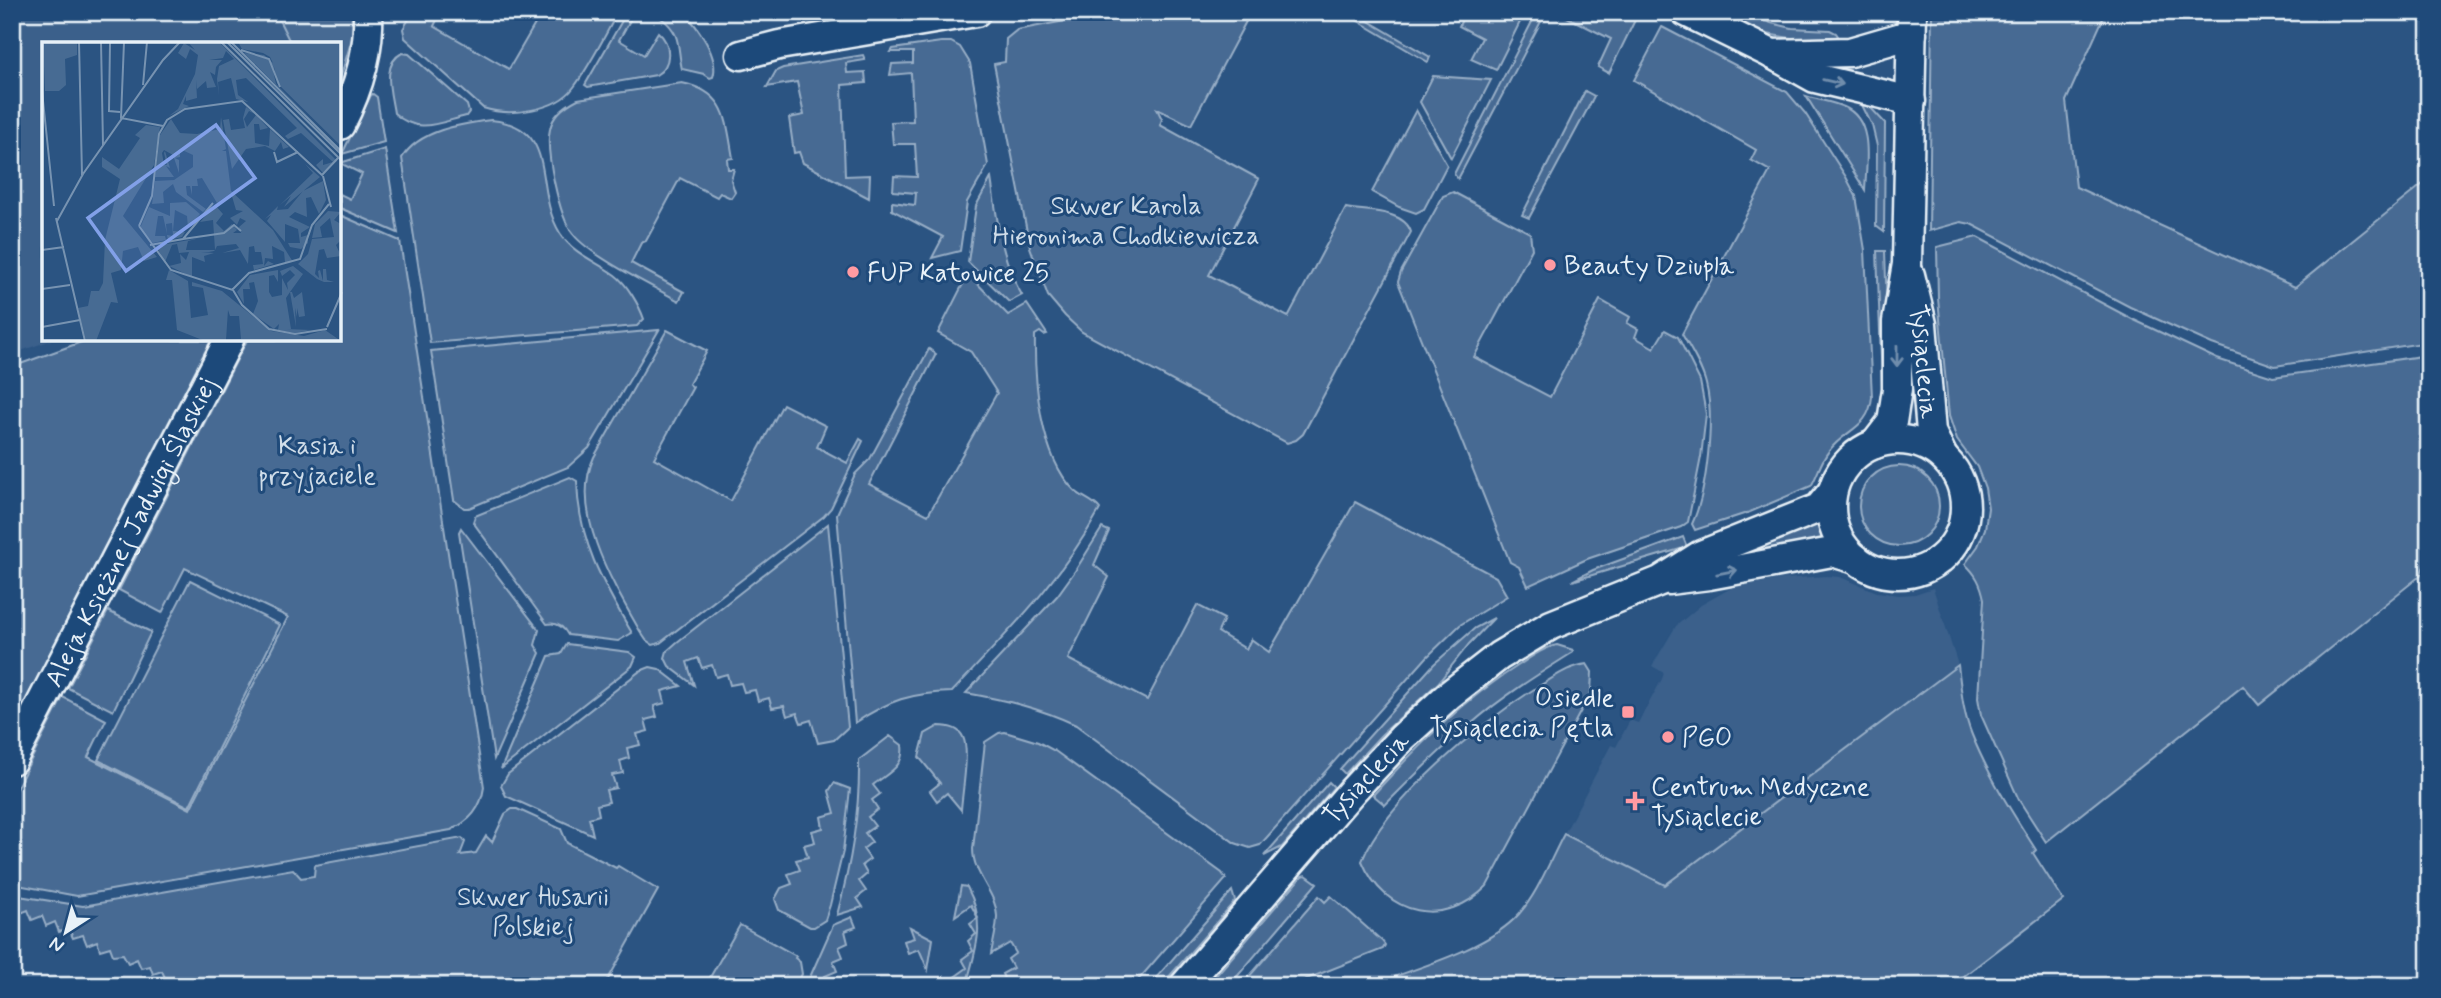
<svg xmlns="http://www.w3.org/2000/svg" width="2441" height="998" viewBox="0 0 2441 998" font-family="Mynerve,sans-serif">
<rect width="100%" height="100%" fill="#2b5482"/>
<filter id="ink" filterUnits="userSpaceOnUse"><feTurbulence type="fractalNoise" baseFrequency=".0143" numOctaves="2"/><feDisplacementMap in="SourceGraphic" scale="14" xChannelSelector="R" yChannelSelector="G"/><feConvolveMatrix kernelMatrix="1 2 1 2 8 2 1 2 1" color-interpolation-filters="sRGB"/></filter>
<g filter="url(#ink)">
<g fill="#3a608b">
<path d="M12,12H352L353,35L340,79V44H44V340H52L12,354Z"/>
<path d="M1827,576L1840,577L1877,592L1899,595L1915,594L1933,588L1958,665L1665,885L1564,834L1611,745L1616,747L1630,720L1638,723L1662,679L1664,673L1652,666L1676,626L1701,605L1733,587L1783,579Z"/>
</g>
<g fill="#476b93" stroke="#98aec6" stroke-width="2">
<path d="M275,12H352L353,35L340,79V44H291Z"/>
<path d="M413,12H441L434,26L509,69L542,12H618C604,37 591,64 574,87C557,111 509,117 483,108L405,38L403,29Z"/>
<path d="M627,12L633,15L619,40L644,55L658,32C672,44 672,66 656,75L588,87L585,85Z"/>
<path d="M662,12H684C697,26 720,57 713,77L710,78L704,74L682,69C677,48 682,33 661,18Z"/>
<path d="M1113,12H1251L1191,125L1157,109L1162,119L1160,125L1259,179L1209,275L1288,317L1346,208C1365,212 1404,209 1411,232L1303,434L1296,440L1287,443L1082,332L1065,316L1048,296L1030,247L994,64L1005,62L1006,39L1017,30Z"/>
<path d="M1343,12H1353L1430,57L1428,62Z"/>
<path d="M1465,12H1525L1496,70L1471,59L1482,38L1459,26Z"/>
<path d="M1537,12H1546L1458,179L1454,174Z"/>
<path d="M1557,12H1634L1638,14L1609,73L1598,67L1611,39Z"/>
<path d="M1719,12H1744L1771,23L1792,28L1830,30L1836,33L1842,42C1804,40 1749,38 1719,12Z"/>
<path d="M1932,12H2106L2066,101L2076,187L2295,287L2429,179V342L2275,366L2212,344L2130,307L1971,224L1961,222L1929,231Z"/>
<path d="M1662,27L1787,92L1805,113L1846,177L1856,196L1865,250L1872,397C1869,429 1845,429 1829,451C1820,462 1818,475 1811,486L1750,512L1695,530L1692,524C1707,492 1715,419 1706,384C1702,367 1691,350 1682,334L1770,171L1751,160L1756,150L1634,80Z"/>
<path d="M941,42H951L960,47L970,63L988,165L967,202L960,251L932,258L943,237L892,210V202L915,205L916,193L893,191L894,176L917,177L915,144H893L891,122L913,121L911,73L890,75L892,64L913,63V52H891L893,49Z"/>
<path d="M402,53L409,54L467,105L469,112L466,116C438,123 418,135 394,113C391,93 381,64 402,53Z"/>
<path d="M863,55L865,60L846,63L847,73L865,72L866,83L842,85L845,176L870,175L869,198L803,163L799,152L794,153L789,118L804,115L797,82L767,87L776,71L783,68Z"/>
<path d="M1433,76L1491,80L1451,158L1420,102Z"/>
<path d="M682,83C727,92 726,120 733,158L727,159L728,169H734L731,180L735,192L731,198L720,193L717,197L680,178L646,241L641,243L631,263L684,292L679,301C652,286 590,256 573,234C559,217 545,150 550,129C553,114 566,105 578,99Z"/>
<path d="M1585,91L1594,96L1588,108L1529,218L1522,215Z"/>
<path d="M373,94L377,97L384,142L342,154L371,95Z"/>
<path d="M1806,96C1818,100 1832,102 1844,107C1875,120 1866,165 1865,190Z"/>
<path d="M1860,101L1871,108L1885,123L1884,232L1876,226L1877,146L1872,125Z"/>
<path d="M1416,110L1447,165L1424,209L1416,213L1399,207L1372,192Z"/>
<path d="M491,120C561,127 532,188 560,233C573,254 596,261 615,275C627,284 639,305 644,319L637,326L430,343L402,158C419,130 461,124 491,120Z"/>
<path d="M385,149L398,233L340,208V194L350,199L362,174L340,163Z"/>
<path d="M991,178C997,218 1001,260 1022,295L1009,302L968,262L976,206Z"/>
<path d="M1453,192L1530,233L1532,249L1474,357L1550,397L1600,300L1630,317L1627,323L1638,329L1635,337L1654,348L1665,330L1678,337L1700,381L1706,414L1701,457L1688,522L1681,527L1587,559L1528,586L1519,567L1510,562L1398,282L1401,272L1443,196Z"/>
<path d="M340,215L400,241L484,787C481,809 470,821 451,830L77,896L12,884V797L63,697L106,720L88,757L190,809L288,617L185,568L162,613L119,590L247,340H340Z"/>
<path d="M1977,237L2132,319L2217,359L2273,377L2429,355V554L2420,576L2259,705L2243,686L2046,842L2019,800L1981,715L1978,698L1984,599C1981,584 1976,574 1965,564L1978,546L1985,529L1988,508L1985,488L1977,467L1957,440L1949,416L1938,298L1937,247Z"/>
<path d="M1877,251H1885L1887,310L1883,411Z"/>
<path d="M966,272L1008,315L1027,304L1047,334L1044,335L1040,332L1035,335C1034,381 1040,456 1074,490C1082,498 1093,500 1100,509C1062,579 1006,634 952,692C911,693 889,700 855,723L837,514L855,474L870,459L929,349L936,354L869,484L928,515L997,393L971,352L938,333L963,284Z"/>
<path d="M659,330L589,448L568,467L469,508H464L454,500L431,351Z"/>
<path d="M667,330L707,351L689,384L693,387L654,458L731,501L783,404L826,426L817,447L847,463L860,439L863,441L831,508L824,516L660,643L653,645L646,640L640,631C613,584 569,511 594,457Z"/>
<path d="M87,340H211L12,727V367Z"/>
<circle cx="1899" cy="506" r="40"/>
<path d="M570,477L577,481C578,540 603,584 632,633L618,641L568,635C563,626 556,622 547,624L473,522L475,516Z"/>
<path d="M1355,502L1496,577L1507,596L1460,625L1427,657L1260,845L1250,848L1235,843L1076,725C1040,708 1005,700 966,693L1057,596L1075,571L1102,528L1109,531L1094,565L1109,577L1068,659L1147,700L1197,605L1224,619L1218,632L1246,649L1251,639L1269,652Z"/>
<path d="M1821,523L1827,539L1761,552L1762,544Z"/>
<path d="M828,524L848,727L834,740L818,743L811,720L801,723L797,713L787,716L784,706L772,708L769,698L758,701L755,690L744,692L741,683L730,685L727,674L716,677L712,665L702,668L698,658L687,662L694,685L669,666L665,658L667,651L676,643Z"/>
<path d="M461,528L539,630L535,645L540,653L494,759L459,532Z"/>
<path d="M1683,537L1687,547L1572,581L1593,570Z"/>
<path d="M190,580L280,625L189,807L98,760Z"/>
<path d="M108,611L151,632L113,711L68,688Z"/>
<path d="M1494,618L1469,644L1438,683L1381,735L1345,774L1340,769L1434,664L1475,628Z"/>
<path d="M567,644L629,652L636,657L632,666L501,769L549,656L561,654Z"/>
<path d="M1557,645L1573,650L1572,653C1537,675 1502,697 1471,724C1440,749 1413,777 1385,805L1373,795C1417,747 1463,700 1519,665C1531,657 1543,648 1557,645Z"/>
<path d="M1587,664L1592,672L1591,692L1487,886C1445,929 1385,916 1362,861C1385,801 1485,720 1539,686C1555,677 1568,666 1587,664Z"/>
<path d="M1958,665C1961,689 1963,713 1972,735C1988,775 2013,814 2036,850L2033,853L2063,900L1951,986H1368C1413,969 1487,950 1519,914C1538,893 1550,860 1564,834L1665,885Z"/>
<path d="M650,667L659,669L681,686L662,691L665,703L654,706L657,717L645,720L648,731L637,734L640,745L627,748L629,758L620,761L623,773L612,775L616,788L606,790L609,802L597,805L599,815L589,818L593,835L506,796L501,786L508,774L640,671Z"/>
<path d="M939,726C947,726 959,728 963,737C970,751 962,793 961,810L947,793L937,801L930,791L940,783L919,757L925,734Z"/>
<path d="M1005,732L1038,742L1055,751L1222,873L1226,879L1133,986H1007L1002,974L1013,968L1008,959L1016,953L1010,943L991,954C993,942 997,929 997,916C996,891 973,876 973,849L985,742L999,733Z"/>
<path d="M890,736L902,745C905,767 889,772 873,785L880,794L872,800L878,809L868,817L875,826L865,833L872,842L863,849L870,859L862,865L867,874L859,881L866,891L857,898L863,907L837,915C851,864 860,813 859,760Z"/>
<path d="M1329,782L1334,787L1282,847L1264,856Z"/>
<path d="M834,783L850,789L843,851L830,905L825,920L814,927H810L779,910L775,899L781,888L792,884L788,874L800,870L796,860L808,857L804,845L815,842L812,831L823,828L821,817L835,813L829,791Z"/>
<path d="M512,809H517L561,829L567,843L616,868L618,866L658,890L606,983L609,986H191L189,983L179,986L175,977L166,980L162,971L153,974L150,966L141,968L137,959L128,963L123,954L113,955L110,947L100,950L97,941L87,945L83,935L73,938L69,929L59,932L55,922L46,926L42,916L32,920L28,910L18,914L20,921L12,918V895L83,906L293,869L301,878L314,876L315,865L462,838L465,842L460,855L476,853L486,836L492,842L505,814Z"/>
<path d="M1306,875L1317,883L1229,986H1207L1302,876Z"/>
<path d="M961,886L967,887C987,924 976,948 966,986H942L967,968L962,959L973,951L968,941L976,934L970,924L978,918L971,905L955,916Z"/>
<path d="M1232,891L1235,901L1161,986H1149Z"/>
<path d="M1319,896L1325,902L1331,896L1382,941L1385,945L1383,949L1289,986H1241Z"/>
<path d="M852,917L856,927L845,931L848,943L839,947L843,957L833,961L837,971L825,976L829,986H806L833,925Z"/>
<path d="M740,925L796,956L795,958L800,962L802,974L796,986H705Z"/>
<path d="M910,927L933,939L928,970L919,949L908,953L904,941L914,938Z"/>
</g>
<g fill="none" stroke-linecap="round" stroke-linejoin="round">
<defs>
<g id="street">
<path d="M1686,12L1772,54L1815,78L1911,101"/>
<path d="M1772,54L1850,52L1912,34"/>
<path d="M741,55L779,45L976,12"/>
<path d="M340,125C358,90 370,53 368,12"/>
<path id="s1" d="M1910,275L1922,324L1931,432L1943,457"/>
<circle cx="1898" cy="507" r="67"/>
<path d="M1875,444L1892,422L1897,389V322L1907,264L1912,12"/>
<path d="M1669,580L1709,575L1832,552L1856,559"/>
<path id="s2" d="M12,760L229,340"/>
<path id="s3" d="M1184,986L1353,790L1402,738L1449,695L1499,656L1551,625L1660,581L1701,555L1819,508L1832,492"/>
</g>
</defs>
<use href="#street" stroke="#e8f1f8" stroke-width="33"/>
<use href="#street" stroke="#1f4a7a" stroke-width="28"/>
</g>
<defs><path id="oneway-shaft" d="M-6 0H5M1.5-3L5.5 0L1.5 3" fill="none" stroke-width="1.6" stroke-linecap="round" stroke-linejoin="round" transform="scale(1.75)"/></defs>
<g stroke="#6f8dac">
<use href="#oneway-shaft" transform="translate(1833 82) rotate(13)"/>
<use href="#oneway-shaft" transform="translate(1897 356) rotate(90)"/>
<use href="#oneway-shaft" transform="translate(1727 572) rotate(-11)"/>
</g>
</g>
<g fill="#ff9aa2" stroke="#1f4a7a" stroke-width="2.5">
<circle cx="1550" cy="265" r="7"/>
<circle cx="853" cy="272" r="7"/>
<rect x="1621" y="705" width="14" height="14" rx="3.5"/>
<circle cx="1668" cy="737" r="7"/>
<path d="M1631.5 790.5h7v7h7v7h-7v7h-7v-7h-7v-7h7z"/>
</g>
<g text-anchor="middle" stroke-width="6" stroke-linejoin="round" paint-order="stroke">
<g font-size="26" fill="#d0dde9" stroke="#1f4a7a">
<text x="1126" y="214">Skwer Karola<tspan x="1126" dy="30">Hieronima Chodkiewicza</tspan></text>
<text x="317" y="454">Kasia i<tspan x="317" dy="30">przyjaciele</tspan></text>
<text x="533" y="905">Skwer Husarii<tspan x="533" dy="30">Polskiej</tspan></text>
</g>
<g font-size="26" fill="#e8f1f8" stroke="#1f4a7a" text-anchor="start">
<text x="1564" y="274">Beauty Dziupla</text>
<text x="867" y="281">FUP Katowice 25</text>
<text x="1614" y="706" text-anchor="end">Osiedle<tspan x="1614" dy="30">Tysiąclecia Pętla</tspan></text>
<text x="1682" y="746">PGO</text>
<text x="1651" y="795">Centrum Medyczne<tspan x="1651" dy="30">Tysiąclecie</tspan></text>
</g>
<g font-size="26" fill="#e8f1f8" stroke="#1f4a7a">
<text dy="9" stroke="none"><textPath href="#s1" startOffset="88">Tysiąclecia</textPath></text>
<text dy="9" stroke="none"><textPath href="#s2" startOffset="257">Aleja Księżnej Jadwigi Śląskiej</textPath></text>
<text dy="9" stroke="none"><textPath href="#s3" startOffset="276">Tysiąclecia</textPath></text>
</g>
</g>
<g transform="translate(42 42)">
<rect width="299" height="299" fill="#2b5482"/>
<path d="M1,0H35V13L23,17L24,43L17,49H3ZM146,0H177L295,119L281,131L274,123L281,117V123L291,120L259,91L246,97L243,94L255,86L204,36L194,38L196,53L206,60L194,57L189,36L176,40L177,54L175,37L177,24L192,17L184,9L181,16L167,18H180L174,25L173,33L168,30L174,45L165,46L164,39L155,47L154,38L155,56L144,59V54L141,62L147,64L127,74L136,67L153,32L156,13L148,7L144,17L136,11L142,1L153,8ZM196,0H299V104L235,41L232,25L231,28L234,42L299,108L202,11L222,13L231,21L228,15L221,11L200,7ZM204,65L213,72L207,69L202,77L205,85L214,73L226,86L218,88L217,82H212L213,101L227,104L228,87L247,105L241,107L239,100L233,109L223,104L204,107L190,127L181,78L187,77L189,88L203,86L201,76ZM179,75L184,107L180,109H184L189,149L231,188L251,220H243L242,210L230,204L231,217L223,216L222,224L226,219L232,222L212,228L211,223L221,222L219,210H213L212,204L207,205L206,222L198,208L180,211L197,206L194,202L175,204L173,208L172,209L167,210H159L172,211L162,214L163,220L150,215V235L127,224L139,221L138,212L144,218L147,210L137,211L135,202L130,203L123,220L114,204L158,196L146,199L144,208H173L171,178L158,180L173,163L181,172L174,181L182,189L190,182L195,188L191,191H199L197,185L204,179L198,176L195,183L188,176L201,169L194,168L189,151L175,161L160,136L155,137L156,144H150V153L148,144H144L145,153L164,167L161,170L134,150L131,142L121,150L122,161L110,162L113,139L132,138L151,125V113L138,107V115L133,116L137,118V131L131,113L122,108L120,111L122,123H125L124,120L122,111L123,109L128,126L124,124L132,135H113L118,93L129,77L138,91L155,92L178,87ZM104,83L118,85L112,123L81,174L115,215L102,219L96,205L81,209L79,228L69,231L76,261L69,260L54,299H44L36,266L46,264L49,249H57L61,241L63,198L78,137L60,125V115L77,127L98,96L93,93ZM263,122L278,135L242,165L249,154L238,163L271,131ZM281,139L284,158L277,172L269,155L264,156L265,175L253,170L247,175L268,185L259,191V195L266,193V201L259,207L248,205L246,201H258L256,187L243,182V200L225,179L229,173L223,177L236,164L235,168L246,167L261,149ZM144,160L158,172L146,186L145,174L133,168L131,189L143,190L140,195L126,198L125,193L131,194L130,181L124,182L125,192L121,174H116L113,194H123L124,198L111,201L98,186L107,165L128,174V161ZM286,169L299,170L292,178L299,182V198L294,203L299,214L285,216L282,207L277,208L273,232L277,236L276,229L278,228L281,239V227H284L285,238L292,240H282L275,237L256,222L266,212L270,197L292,195L288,176L278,185L280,195L270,196L273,182ZM251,224L261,232L248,250H250L252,256L260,250L263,274L257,275L255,266V275L253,266L254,285L248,250L244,256L249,287H245L269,288L253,291L236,288L237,282L232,287L211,272L216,259L212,240L207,241L208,247H201L202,262L195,250L208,233L236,228V240L232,233L227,234V250L230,255L240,253V236L246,248L245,241L253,233L248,228L240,234L238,229ZM127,228L146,239L149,276L166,273L161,246L150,244V240L180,249L229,289L262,294L283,288L299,299H163L135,288L130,238H124ZM186,268L188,274H197L199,297L184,298Z" fill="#476b93" fill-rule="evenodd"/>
<path fill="none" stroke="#7793b1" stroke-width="2" d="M37,0L40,133M59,0L61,103M68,0L67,69L78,70M82,0L79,76L121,84M179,0L300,119M185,0L300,113M189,0L300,110M199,8L227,17L238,45M101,43L105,0M0,49L12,164M232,110L235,120L256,110M281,134L289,165M14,176L43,299M15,179L41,132L121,18L138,0M97,184L110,154L117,92L125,78L143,67L200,59L280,133L296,116M97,184L129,228L191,248L200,263L227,287L253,292L285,287M141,197L182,191L192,183L199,189M108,203L141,197L171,161M0,208L22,205M0,247L28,243M190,248L207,231L258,217L270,183L287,162M0,285L38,278M285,285L300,250"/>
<path fill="#82a0e8" fill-opacity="0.15" stroke="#82a0e8" stroke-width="3.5" d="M174,83L213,136L84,229L46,176Z"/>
<rect width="299" height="299" fill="none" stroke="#e8f1f8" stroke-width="3.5"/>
</g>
<rect width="2441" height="998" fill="none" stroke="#1f4a7a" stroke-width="42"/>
<rect x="21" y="21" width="2399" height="956" fill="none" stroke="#e8f1f8" stroke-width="2.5" filter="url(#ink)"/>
<g transform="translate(66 932) rotate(216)" stroke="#1f4a7a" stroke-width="5" paint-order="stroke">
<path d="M0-5L12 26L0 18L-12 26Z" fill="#e8f1f8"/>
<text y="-10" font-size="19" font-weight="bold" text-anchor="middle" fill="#e8f1f8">N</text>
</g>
</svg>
